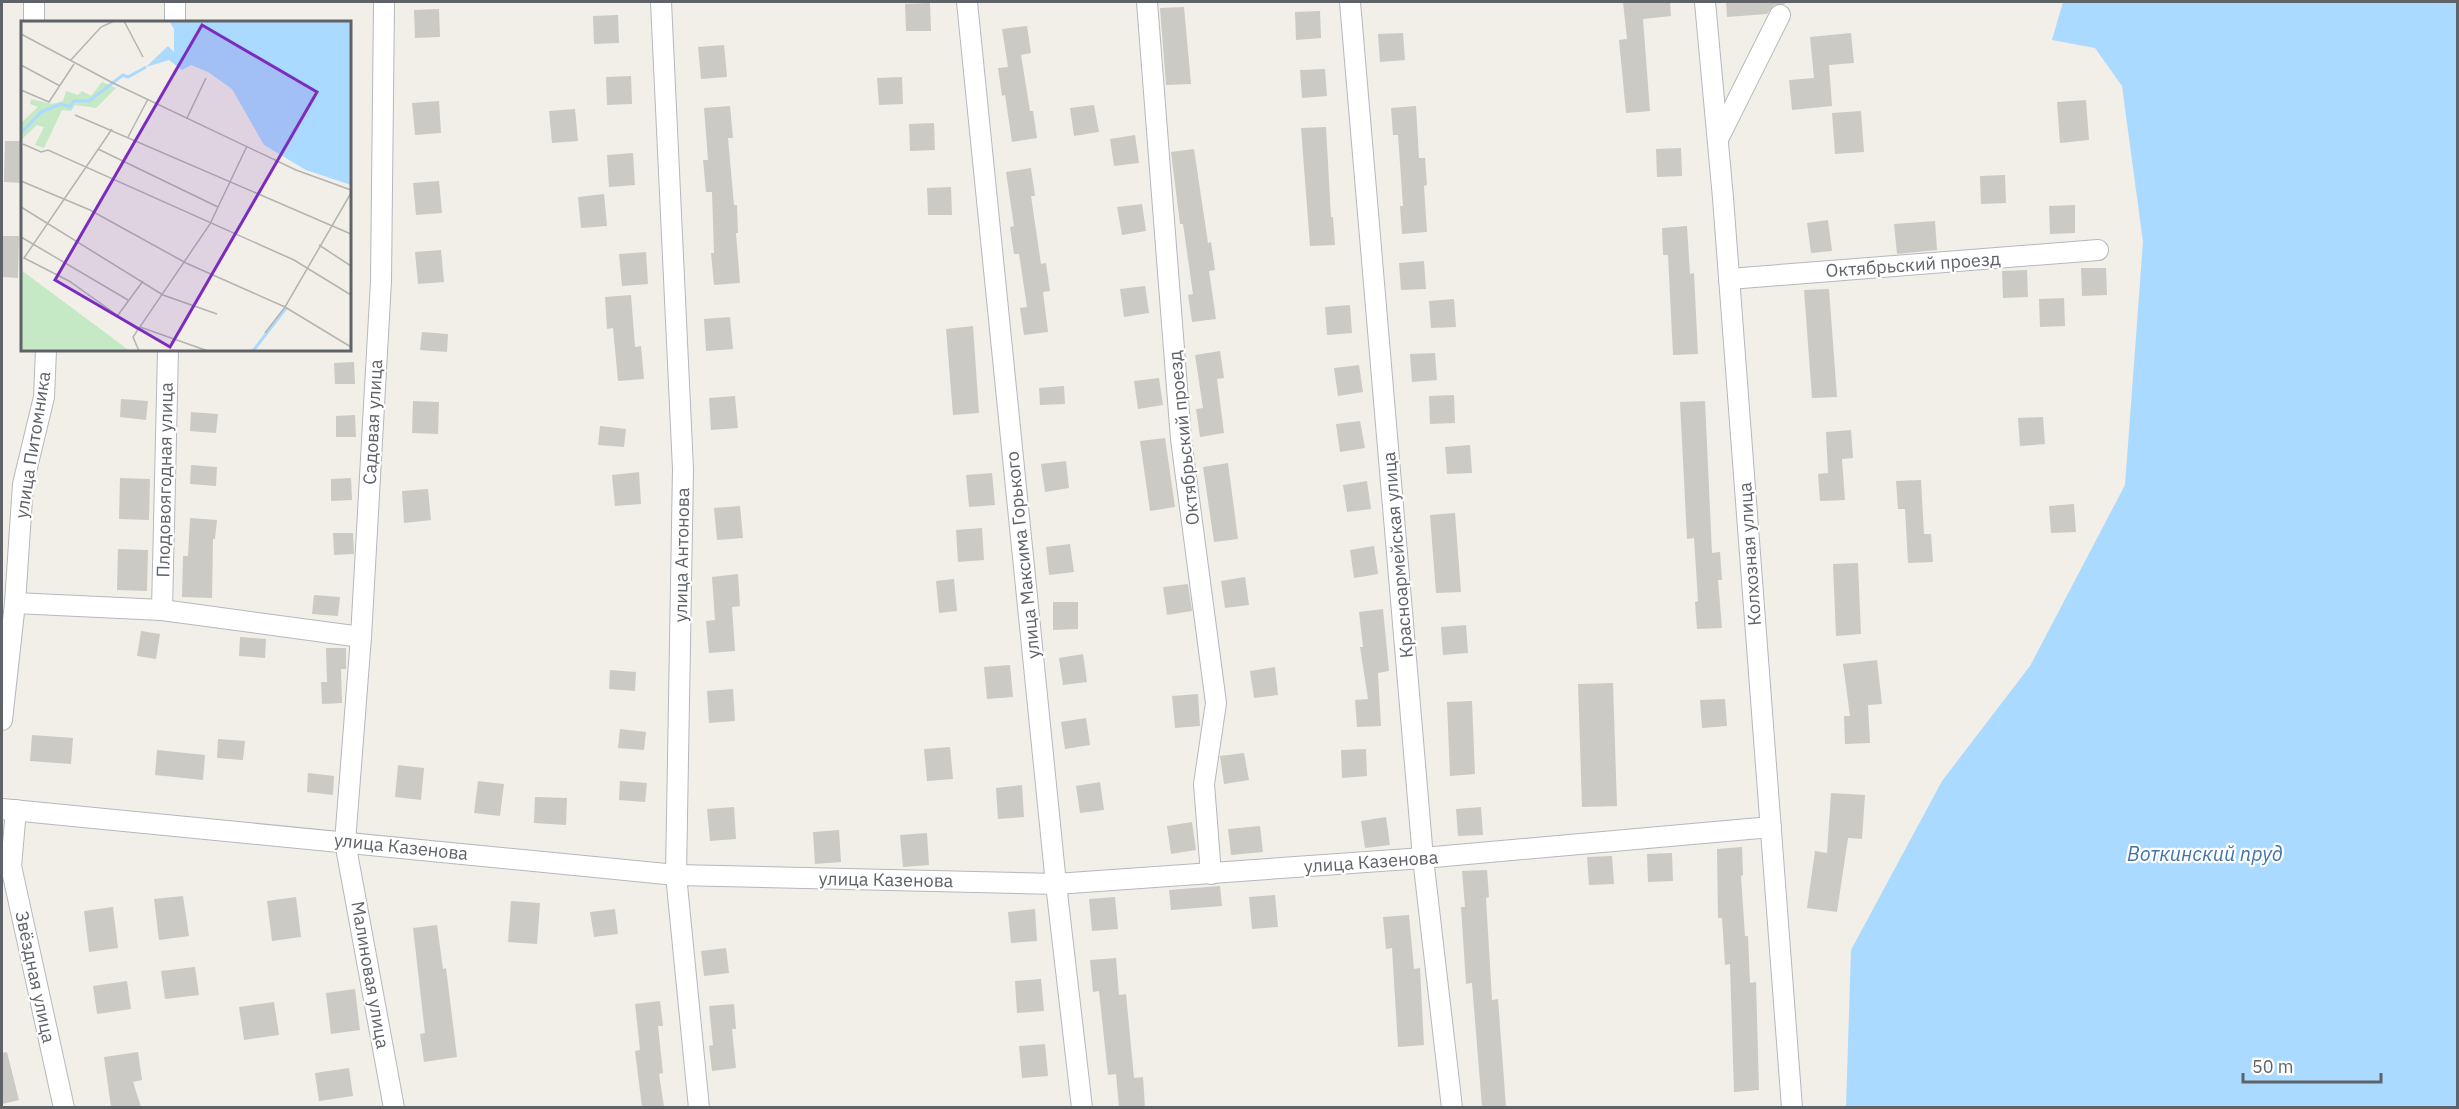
<svg xmlns="http://www.w3.org/2000/svg" width="2459" height="1109" viewBox="0 0 2459 1109" font-family="'IBM Plex Sans',sans-serif">
<rect width="100%" height="100%" fill="#f1efe8"/>
<path fill="#aadaff" d="M2063,2H2457V1107H1846L1851,950L1942,781L2030,666L2125,485L2143,242L2122,86L2095,48L2052,40Z"/>
<g fill="#cccac5">
<path d="M1623,2H1670L1671,16L1643,19L1650,111L1626,113L1619,40L1627,39Z"/>
<path d="M1726,2H1785V4L1774,5L1767,14L1727,17Z"/>
<path d="M930,3L931,31H906L905,4Z"/>
<path d="M1184,7L1191,84L1166,85L1160,8Z"/>
<path d="M439,9L440,37L415,38L414,10Z"/>
<path d="M1320,11L1321,38L1296,40L1295,12Z"/>
<path d="M618,15L619,43L594,44L593,16Z"/>
<path d="M1027,26L1031,53L1021,55L1030,111H1033L1037,138L1012,142L1005,95L1002,96L998,68L1008,67L1002,29Z"/>
<path d="M1403,33L1405,60L1380,62L1378,34Z"/>
<path d="M1851,33L1854,63L1829,65L1832,106L1792,110L1789,80L1814,78L1810,37Z"/>
<path d="M724,45L727,77L701,79L698,47Z"/>
<path d="M1325,69L1327,96L1302,98L1300,70Z"/>
<path d="M631,76L632,104L607,105L606,77Z"/>
<path d="M902,77L903,104L879,105L877,78Z"/>
<path d="M2086,100L2089,140L2060,143L2057,102Z"/>
<path d="M439,101L441,133L415,135L412,103Z"/>
<path d="M1094,105L1099,132L1074,136L1070,108Z"/>
<path d="M730,106L733,138H728L734,205H737L738,233H736L740,283L714,285L711,253H714L712,192H706L703,160H708L704,108Z"/>
<path d="M1416,106L1419,158H1425L1427,185L1424,186L1427,232L1402,234L1400,206H1403L1398,135H1393L1391,108Z"/>
<path d="M575,109L578,141L552,143L549,111Z"/>
<path d="M1861,111L1864,152L1835,154L1832,113Z"/>
<path d="M934,123L935,150L910,151L909,124Z"/>
<path d="M1326,127L1331,217H1333L1335,245L1310,246L1301,128Z"/>
<path d="M1135,135L1139,163L1114,166L1110,139Z"/>
<path d="M5,141H22V183L4,182Z"/>
<path d="M1681,148L1682,176L1657,177L1656,149Z"/>
<path d="M1194,149L1208,243L1211,242L1215,270L1209,271L1216,319L1192,322L1188,295L1193,294L1183,224H1180L1171,152Z"/>
<path d="M633,153L635,185L609,187L607,155Z"/>
<path d="M1031,168L1035,196H1031L1041,264L1046,263L1050,291L1043,292L1048,332L1024,335L1020,308L1027,307L1019,254H1014L1010,227L1014,226L1006,172Z"/>
<path d="M2005,175L2006,203L1981,204L1980,176Z"/>
<path d="M439,181L442,213L416,215L413,183Z"/>
<path d="M951,187L952,215H928L927,188Z"/>
<path d="M604,194L607,226L581,228L578,197Z"/>
<path d="M1142,204L1146,231L1122,235L1117,207Z"/>
<path d="M2075,205V233L2050,234L2049,206Z"/>
<path d="M1828,220L1832,251L1811,253L1807,223Z"/>
<path d="M1935,221L1937,250L1897,254L1894,224Z"/>
<path d="M1687,226L1690,274L1694,273L1698,354L1673,355L1668,255H1663L1662,228Z"/>
<path d="M2,236H19L18,278L2,277Z"/>
<path d="M441,250L444,282L418,284L415,252Z"/>
<path d="M646,252L648,284L622,286L619,254Z"/>
<path d="M1424,261L1426,289L1401,290L1399,263Z"/>
<path d="M2081,268H2106L2107,295L2082,296Z"/>
<path d="M2027,270L2028,297L2003,298L2002,271Z"/>
<path d="M1145,286L1149,313L1124,317L1120,289Z"/>
<path d="M1829,289L1837,397L1812,398L1804,290Z"/>
<path d="M631,295L635,347L641,346L644,379L618,381L613,328L607,329L605,297Z"/>
<path d="M2064,298L2065,326L2040,327L2039,299Z"/>
<path d="M1454,299L1456,327L1431,328L1429,301Z"/>
<path d="M1350,305L1352,333L1327,335L1325,307Z"/>
<path d="M730,317L733,349L706,351L704,319Z"/>
<path d="M973,326L979,413L953,415L946,329Z"/>
<path d="M422,332L448,334L447,352L420,350Z"/>
<path d="M1220,351L1224,378L1217,379L1224,433L1200,437L1196,409L1203,408L1195,355Z"/>
<path d="M1435,353L1437,380L1412,382L1410,354Z"/>
<path d="M354,362L355,384H335L334,363Z"/>
<path d="M1359,365L1363,392L1338,396L1334,368Z"/>
<path d="M1159,378L1163,405L1138,409L1134,381Z"/>
<path d="M1064,386L1065,404L1040,405L1039,388Z"/>
<path d="M1454,395L1455,423L1430,424L1429,396Z"/>
<path d="M735,396L738,428L711,430L709,398Z"/>
<path d="M121,399L148,401L146,420L120,417Z"/>
<path d="M413,401L439,402L438,434L412,433Z"/>
<path d="M1705,401L1712,553L1720,552L1722,580H1718L1722,628L1697,629L1695,602L1698,601L1694,538L1687,539L1680,402Z"/>
<path d="M191,412L218,414L216,433L190,431Z"/>
<path d="M355,415L356,437H336V416Z"/>
<path d="M2043,417L2045,444L2020,446L2018,418Z"/>
<path d="M1360,421L1365,448L1340,452L1336,424Z"/>
<path d="M600,426L626,429L624,447L598,445Z"/>
<path d="M1851,430L1853,458L1842,459L1845,500L1820,501L1818,474L1828,473L1826,432Z"/>
<path d="M1165,438L1175,507L1150,511L1140,441Z"/>
<path d="M1470,445L1472,473L1447,474L1445,447Z"/>
<path d="M1066,461L1069,488L1045,492L1041,464Z"/>
<path d="M1228,463L1238,539L1214,542L1203,467Z"/>
<path d="M191,465L217,467L216,486L190,484Z"/>
<path d="M639,472L641,504L615,506L612,475Z"/>
<path d="M992,473L995,505L969,507L966,475Z"/>
<path d="M120,478L150,479L149,520L119,519Z"/>
<path d="M351,478L352,500L331,501V479Z"/>
<path d="M1921,480L1924,534H1931L1933,562L1908,563L1905,509H1898L1896,481Z"/>
<path d="M1367,481L1371,509L1347,512L1343,485Z"/>
<path d="M428,489L431,520L404,523L402,491Z"/>
<path d="M2074,504L2076,532L2051,533L2049,506Z"/>
<path d="M740,506L743,538L717,540L714,508Z"/>
<path d="M1455,513L1461,592L1436,593L1430,515Z"/>
<path d="M190,518L217,520L215,539H213L212,598L182,597L183,556H188Z"/>
<path d="M982,528L984,560L958,562L956,530Z"/>
<path d="M333,533H353L354,554L334,555Z"/>
<path d="M1070,544L1074,572L1049,575L1046,547Z"/>
<path d="M1374,546L1378,574L1354,578L1350,550Z"/>
<path d="M118,549L148,550L147,591L117,590Z"/>
<path d="M1858,563L1861,634L1836,636L1833,564Z"/>
<path d="M738,574L740,606L732,607L735,651L709,653L706,621L715,620L712,577Z"/>
<path d="M1245,577L1249,605L1225,608L1221,581Z"/>
<path d="M954,579L957,611L939,613L936,581Z"/>
<path d="M1188,584L1192,611L1167,615L1163,587Z"/>
<path d="M314,595L340,597L338,616L312,614Z"/>
<path d="M1053,602H1078V629L1053,630Z"/>
<path d="M1383,609L1389,671L1378,673L1381,726L1357,727L1355,700L1368,699L1360,647H1363L1359,612Z"/>
<path d="M1466,625L1468,653L1443,655L1441,627Z"/>
<path d="M141,631L160,634L156,659L137,656Z"/>
<path d="M240,637L266,639L265,658L239,656Z"/>
<path d="M326,648H346V669H341L342,703L322,704L321,682H327Z"/>
<path d="M1083,654L1087,682L1063,685L1059,658Z"/>
<path d="M1877,660L1882,704L1868,705L1870,743L1845,744L1844,716H1850L1843,664Z"/>
<path d="M1010,665L1013,697L987,699L984,667Z"/>
<path d="M1275,667L1278,695L1254,698L1250,671Z"/>
<path d="M610,670L636,672L635,691L609,689Z"/>
<path d="M1613,683L1617,806L1582,807L1578,684Z"/>
<path d="M733,689L735,721L709,723L707,691Z"/>
<path d="M1198,694L1200,726L1175,728L1172,696Z"/>
<path d="M1725,699L1727,726L1702,728L1700,700Z"/>
<path d="M1472,701L1475,774L1450,776L1447,702Z"/>
<path d="M1086,718L1090,745L1065,749L1061,722Z"/>
<path d="M620,729L646,732L644,750L618,748Z"/>
<path d="M32,735L73,738L71,764L30,761Z"/>
<path d="M218,739L245,741L243,760L217,758Z"/>
<path d="M950,747L953,779L927,781L924,749Z"/>
<path d="M1366,749L1367,776L1342,778L1341,750Z"/>
<path d="M157,750L205,755L203,780L155,775Z"/>
<path d="M1244,753L1249,780L1224,784L1220,756Z"/>
<path d="M398,765L424,768L421,800L395,797Z"/>
<path d="M308,773L334,776L333,795L307,792Z"/>
<path d="M478,781L504,784L500,816L474,813Z"/>
<path d="M620,781L647,783L645,802L619,800Z"/>
<path d="M1100,782L1104,810L1080,813L1076,786Z"/>
<path d="M1022,785L1024,817L998,819L996,788Z"/>
<path d="M1831,793L1865,795L1862,839L1848,838L1837,912L1807,908L1815,851L1827,853Z"/>
<path d="M535,797L567,798L566,825L534,823Z"/>
<path d="M734,807L736,839L710,841L707,809Z"/>
<path d="M1481,807L1483,835L1458,836L1456,809Z"/>
<path d="M1386,817L1390,845L1365,848L1361,821Z"/>
<path d="M1192,822L1196,850L1171,854L1167,826Z"/>
<path d="M1260,826L1263,852L1231,855L1228,829Z"/>
<path d="M839,830L841,862L815,864L813,832Z"/>
<path d="M927,833L929,865L903,867L900,835Z"/>
<path d="M1742,847L1743,875L1741,876L1745,936H1748L1750,983L1756,982L1759,1090L1734,1092L1730,964L1725,965L1722,918H1718L1717,849Z"/>
<path d="M1672,853L1673,881L1648,882L1647,854Z"/>
<path d="M1612,856L1614,884L1589,885L1587,857Z"/>
<path d="M1487,870L1489,897L1486,898L1492,1000L1498,999L1506,1107H1482L1472,983L1466,984L1461,907H1465L1462,871Z"/>
<path d="M1220,886L1222,906L1171,910L1169,890Z"/>
<path d="M1275,895L1278,927L1252,929L1249,897Z"/>
<path d="M183,896L189,936L159,940L154,899Z"/>
<path d="M296,897L301,937L272,941L267,901Z"/>
<path d="M1115,897L1118,929L1092,931L1089,899Z"/>
<path d="M511,901L540,903L537,944L508,942Z"/>
<path d="M113,907L118,948L89,952L84,911Z"/>
<path d="M615,909L618,934L594,937L590,912Z"/>
<path d="M1035,909L1037,941L1011,943L1008,912Z"/>
<path d="M1409,915L1414,969L1420,968L1424,1045L1398,1047L1392,948L1386,949L1383,917Z"/>
<path d="M437,925L443,969L446,968L457,1057L424,1062L420,1034L425,1033L413,928Z"/>
<path d="M726,948L729,973L704,976L701,951Z"/>
<path d="M1116,958L1119,995L1126,994L1134,1078L1143,1077L1145,1107H1119L1116,1074L1108,1075L1099,991L1093,992L1090,960Z"/>
<path d="M195,967L199,995L165,999L161,971Z"/>
<path d="M1041,979L1044,1011L1017,1013L1015,981Z"/>
<path d="M127,981L131,1009L97,1014L93,986Z"/>
<path d="M355,989L360,1030L331,1034L326,993Z"/>
<path d="M660,1001L663,1026H658L663,1073L659,1074L664,1107H642L635,1051L640,1050L635,1004Z"/>
<path d="M274,1002L279,1035L244,1040L239,1007Z"/>
<path d="M734,1004L736,1029H732L736,1068L712,1071L709,1046L713,1045L709,1006Z"/>
<path d="M1045,1044L1048,1076L1022,1078L1019,1046Z"/>
<path d="M7,1052L19,1100L2,1104V1053Z"/>
<path d="M138,1052L142,1080L133,1082L141,1107H111L104,1057Z"/>
<path d="M349,1068L353,1096L319,1101L315,1073Z"/>
</g>
<g fill="none" stroke-linecap="round" stroke-linejoin="round">
<defs>
<g id="minor">
<path d="M34,2V22"/>
<path d="M384,2L381,281L361,637L345,842L394,1108"/>
<path d="M661,2L683,469L676,875L699,1108"/>
<path d="M967,2L1056,884L1082,1108"/>
<path d="M1147,2L1181,439L1216,703L1204,784L1211,874"/>
<path d="M1350,2L1423,858L1452,1108"/>
<path d="M1705,2L1723,198L1792,1108"/>
<path d="M175,22V2"/>
<path d="M1718,139L1780,15"/>
<path d="M1729,279L2098,250"/>
<path d="M15,603L162,610L361,637"/>
<path d="M162,610L168,350"/>
<path d="M2,720L15,603L23,484L44,397L46,350"/>
<path d="M2,809L676,875L1056,884L1423,858L1771,827"/>
<path d="M16,810L11,866L64,1108"/>
</g>
</defs>
<use href="#minor" stroke="#b5b8bc" stroke-width="22"/>
<use href="#minor" stroke="#fff" stroke-width="20"/>
</g>
<g text-anchor="middle" stroke-width="4.5" stroke-linejoin="round" paint-order="stroke">
<g font-size="18" fill="#5f6368" stroke="#fff">
<text transform="translate(1913 265) rotate(-4)" y="6">Октябрьский проезд</text>
<text transform="translate(373 422) rotate(-87)" y="6">Садовая улица</text>
<text transform="translate(1184 438) rotate(-96)" y="6">Октябрьский проезд</text>
<text transform="translate(33 445) rotate(-81)" y="6">улица Питомника</text>
<text transform="translate(165 480) rotate(-89)" y="6">Плодовоягодная улица</text>
<text transform="translate(1750 554) rotate(-94)" y="6">Колхозная улица</text>
<text transform="translate(682 555) rotate(-89)" y="6">улица Антонова</text>
<text transform="translate(1023 555) rotate(-96)" y="6">улица Максима Горького</text>
<text transform="translate(1398 555) rotate(-95)" y="6">Красноармейская улица</text>
<text transform="translate(401 847) rotate(6)" y="6">улица Казенова</text>
<text transform="translate(1371 862) rotate(-4)" y="6">улица Казенова</text>
<text transform="translate(886 880) rotate(1)" y="6">улица Казенова</text>
<text transform="translate(370 975) rotate(80)" y="6">Малиновая улица</text>
<text transform="translate(35 977) rotate(78)" y="6">Звёздная улица</text>
</g>
<g font-size="20" font-style="italic" fill="#4174aa" stroke="#fff">
<text x="2205" y="861">Воткинский пруд</text>
</g>
</g>
<g transform="translate(21 21)">
<rect width="330" height="330" fill="#f1efe8"/>
<path d="M81,61L95,67L75,87L54,84L50,90L41,89L23,127L14,124L23,106L16,104L0,119V102L17,86L9,83L10,78L31,83L42,80L45,70L57,74L61,70L70,75ZM0,249L109,330H0Z" fill="#c5e8c5"/>
<path d="M148,0H330V164L285,149L243,124L211,68L187,51L170,44L161,49L148,39L125,46L147,25L153,31V8Z" fill="#aadaff"/>
<path fill="none" stroke="#aadaff" stroke-width="3" d="M0,112L20,91L40,83L49,86L53,80H68L102,54L107,56L125,46M232,330L265,287"/>
<path fill="none" stroke="#b3b3b1" stroke-width="1.5" d="M103,0L122,36M0,13L92,62L275,149L330,169M49,40L80,6L93,0M0,44L39,65M0,69L28,81L53,43M54,94L330,213M166,97L185,57M91,108L3,237L48,260L117,309M107,116L127,78M2,123L20,131L27,129L273,239L330,274M77,128L197,186M0,160L69,189L165,242L264,286L330,326M0,186L142,274L196,293M0,216L107,279M298,224L330,245M97,294L122,260M119,306L187,330M244,312L264,286L330,172M118,330L112,316L189,203L226,125"/>
<path fill="#7b2cbf" fill-opacity="0.15" stroke="#7b2cbf" stroke-width="3" d="M181,4L296,71L149,326L34,259Z"/>
<rect width="330" height="330" fill="none" stroke="#5f6368" stroke-width="3"/>
</g>
<rect width="2459" height="1109" fill="none" stroke="#5f6368" stroke-width="6"/>
<path d="M2243 1073v9h138v-9" fill="none" stroke="#5f6368" stroke-width="3"/>
<text x="2252" y="1073" font-size="18" fill="#5f6368" stroke="#ffffff" stroke-width="4.5" paint-order="stroke">50 m</text>
</svg>
